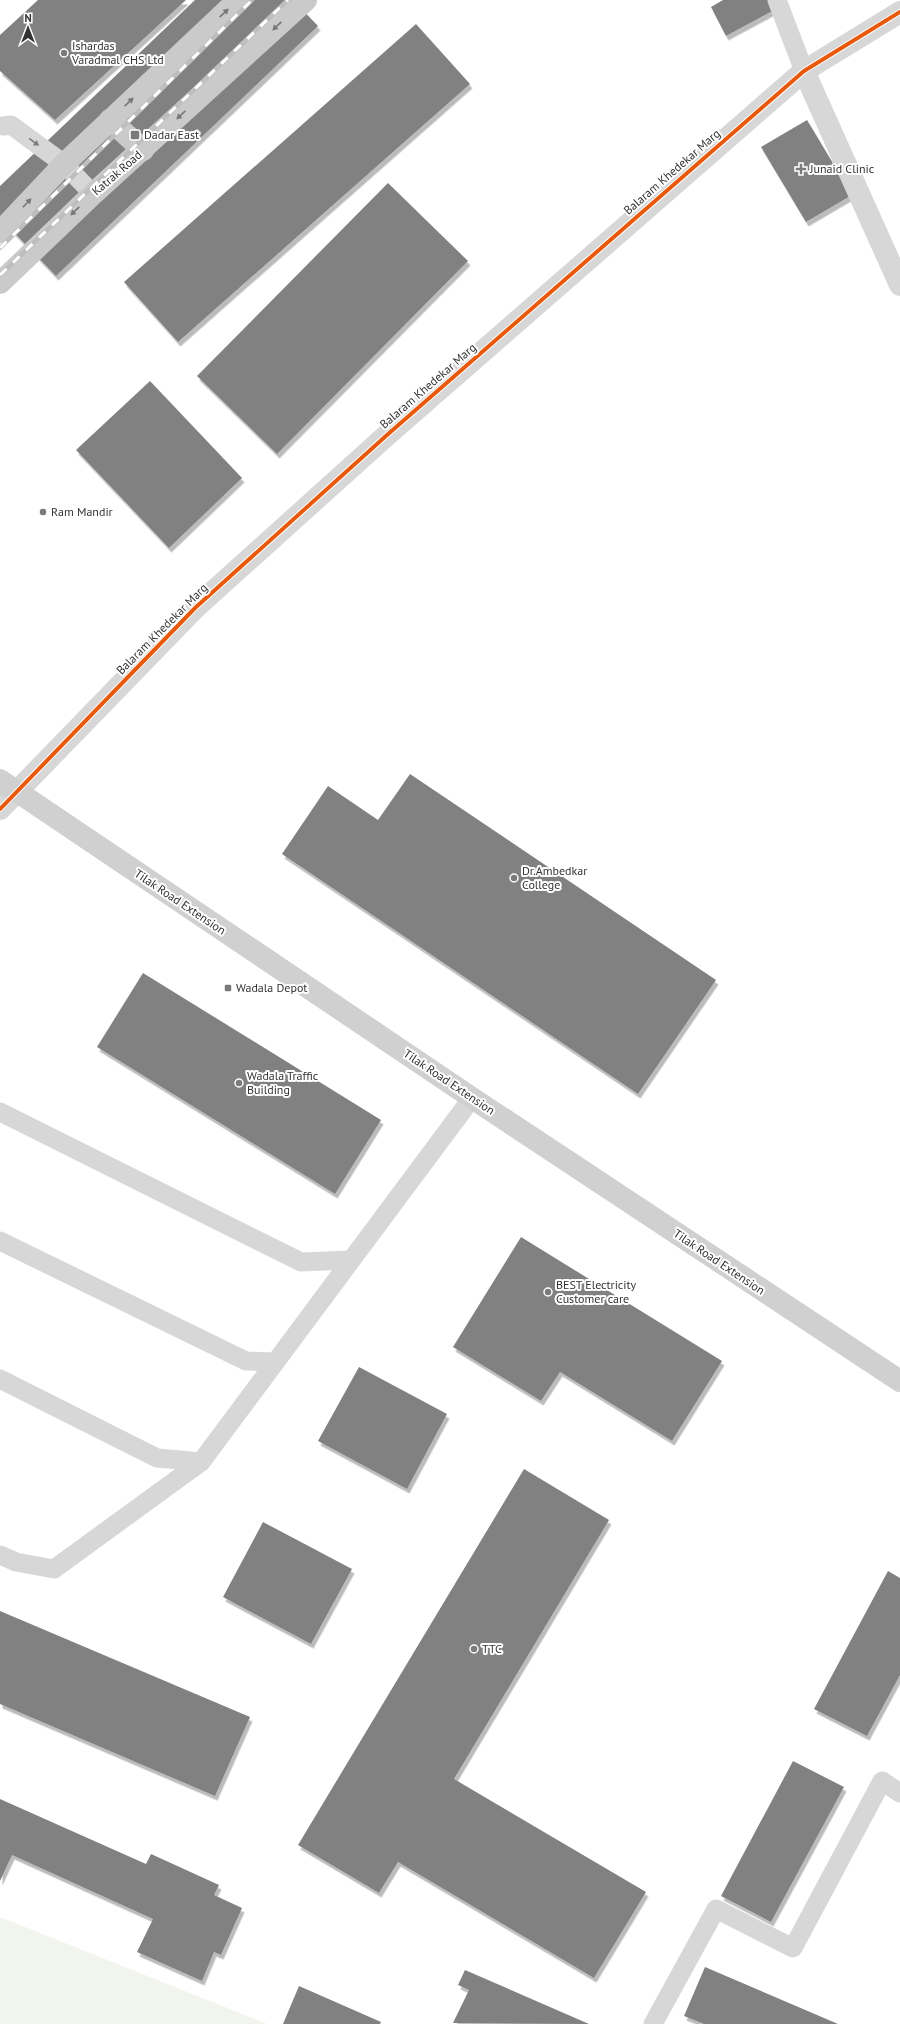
<svg xmlns="http://www.w3.org/2000/svg" width="900" height="2024" viewBox="0 0 900 2024" font-family="'PT Sans',sans-serif">
<defs>
<filter id="shadow"><feDropShadow dx="2.5" dy="4.5" stdDeviation="0" flood-color="#0004"/></filter>
</defs>
<rect width="100%" height="100%" fill="#fff"/>
<path fill="#f1f5ed" d="M0,1917L267,2024H0Z"/>
<g fill="#818181" filter="url(#shadow)">
<path d="M38,0H186L55,120L0,71V35Z"/>
<path d="M195,0H293L318,26L56,276L0,218V186Z"/>
<path d="M723,0H774L778,8L726,36L711,7Z"/>
<path d="M416,24L470,84L178,342L124,282Z"/>
<path d="M807,120L852,195L806,222L761,147Z"/>
<path d="M388,183L468,261L277,454L197,376Z"/>
<path d="M150,381L242,478L169,548L76,450Z"/>
<path d="M410,774L716,980L638,1094L282,854L328,786L378,820Z"/>
<path d="M143,973L381,1120L335,1194L97,1047Z"/>
<path d="M521,1237L722,1361L672,1441L560,1372L541,1401L453,1347Z"/>
<path d="M359,1367L447,1414L407,1489L318,1441Z"/>
<path d="M524,1469L609,1520L454,1779L646,1892L594,1978L398,1862L379,1893L298,1845Z"/>
<path d="M263,1522L352,1569L311,1644L223,1597Z"/>
<path d="M888,1571L900,1578V1675L867,1736L814,1709Z"/>
<path d="M0,1611L250,1717L215,1796L0,1704Z"/>
<path d="M793,1761L844,1787L771,1922L721,1896Z"/>
<path d="M0,1799L146,1864L151,1854L219,1885L214,1895L242,1908L221,1955L214,1952L202,1981L137,1952L153,1919L12,1855L0,1881Z"/>
<path d="M705,1967L838,2024H704L684,2016Z"/>
<path d="M465,1970L589,2024L453,2023L469,1990L458,1985Z"/>
<path d="M299,1986L381,2022L380,2024H283Z"/>
</g>
<g fill="none" stroke-linecap="round" stroke-linejoin="round">
<g stroke="#d7d7d7" stroke-width="19">
<path d="M777,0L804,71"/>
<path d="M3,126L11,125L64,164L93,194"/>
<path d="M0,1112L301,1262L351,1260"/>
<path d="M0,1241L246,1361L275,1362"/>
<path d="M0,1379L157,1458L201,1462"/>
<path d="M0,1555L16,1562L54,1569L201,1462L472,1098"/>
<path d="M653,2024L716,1909L793,1948L882,1781L900,1793"/>
</g>
<g stroke="#d7d7d7" stroke-width="22">
<path d="M804,71L900,285"/>
<path d="M0,809L195,608L387,435L804,71L900,12"/>
</g>
<path stroke="#d0d0d0" stroke-width="22" d="M0,780L472,1098L900,1381"/>
<g stroke="#cacaca" stroke-width="22">
<path d="M110,120L143,150"/>
<path d="M0,232L64,164L238,0"/>
<path d="M0,283L93,194L306,0"/>
</g>
<defs>
<g id="rail">
<path d="M0,248L252,0"/>
<path d="M0,275L288,0"/>
</g>
</defs>
<use href="#rail" stroke="#bebebe" stroke-width="4.5"/>
<use href="#rail" stroke="#fff" stroke-width="3" stroke-dasharray="9" stroke-linecap="butt"/>
<defs>
<path id="cycleway" d="M0,809L195,608L387,435L804,71L900,12"/>
</defs>
<use href="#cycleway" stroke="#fff" stroke-width="6"/>
<use href="#cycleway" stroke="#e8590c" stroke-width="4"/>
</g>
<defs><path id="oneway-solid" d="M-6-.8H1V-3.2L6.5 0L1 3.2V.8H-6Z"/></defs>
<g fill="#777">
<use href="#oneway-solid" transform="translate(224 13) rotate(-43)"/>
<use href="#oneway-solid" transform="translate(277 26) rotate(137)"/>
<use href="#oneway-solid" transform="translate(129 102) rotate(-43)"/>
<use href="#oneway-solid" transform="translate(181 115) rotate(137)"/>
<use href="#oneway-solid" transform="translate(27 203) rotate(-46)"/>
<use href="#oneway-solid" transform="translate(75 211) rotate(136)"/>
</g>
<use fill="#7d7d7d" href="#oneway-solid" transform="translate(34 142) rotate(36)"/>
<g fill="#7a7a7a" stroke="#fff" stroke-width="1.5">
<circle cx="64" cy="53" r="4"/>
<rect x="130" y="130" width="10" height="10" rx="2"/>
<path d="M799 163h4v4h4v4h-4v4h-4v-4h-4v-4h4z"/>
<circle cx="43" cy="512" r="4"/>
<circle cx="514" cy="878" r="4"/>
<rect x="224" y="984" width="8" height="8" rx="2"/>
<circle cx="239" cy="1083" r="4"/>
<circle cx="548" cy="1292" r="4"/>
<circle cx="474" cy="1649" r="4"/>
</g>
<g text-anchor="middle" stroke-width="4" stroke-linejoin="round" paint-order="stroke">
<g font-size="12" fill="#333" stroke="#fff" text-anchor="start">
<text x="72" y="50">Ishardas<tspan x="72" dy="14">Varadmal CHS Ltd</tspan></text>
<text x="144" y="139">Dadar East</text>
<text x="810" y="173">Junaid Clinic</text>
<text x="51" y="516">Ram Mandir</text>
<text x="522" y="875">Dr.Ambedkar<tspan x="522" dy="14">College</tspan></text>
<text x="236" y="992">Wadala Depot</text>
<text x="247" y="1080">Wadala Traffic<tspan x="247" dy="14">Building</tspan></text>
<text x="556" y="1289">BEST Electricity<tspan x="556" dy="14">Customer care</tspan></text>
<text x="482" y="1653">TTC</text>
</g>
<g font-size="12" fill="#333" stroke="#fff">
<text transform="translate(672 172) rotate(-41)" y="4">Balaram Khedekar Marg</text>
<text transform="translate(117 173) rotate(-41)" y="4">Katrak Road</text>
<text transform="translate(428 386) rotate(-41)" y="4">Balaram Khedekar Marg</text>
<text transform="translate(162 629) rotate(-45)" y="4">Balaram Khedekar Marg</text>
<text transform="translate(180 902) rotate(34)" y="4">Tilak Road Extension</text>
<text transform="translate(449 1082) rotate(34)" y="4">Tilak Road Extension</text>
<text transform="translate(719 1262) rotate(34)" y="4">Tilak Road Extension</text>
</g>
</g>
<g transform="translate(28 28)" stroke="#ffffff" stroke-width="3" paint-order="stroke">
<path d="M0-3L7 15L0 10L-7 15Z" fill="#333333"/>
<text y="-6" font-size="11" font-weight="bold" text-anchor="middle" fill="#333333">N</text>
</g>
</svg>
